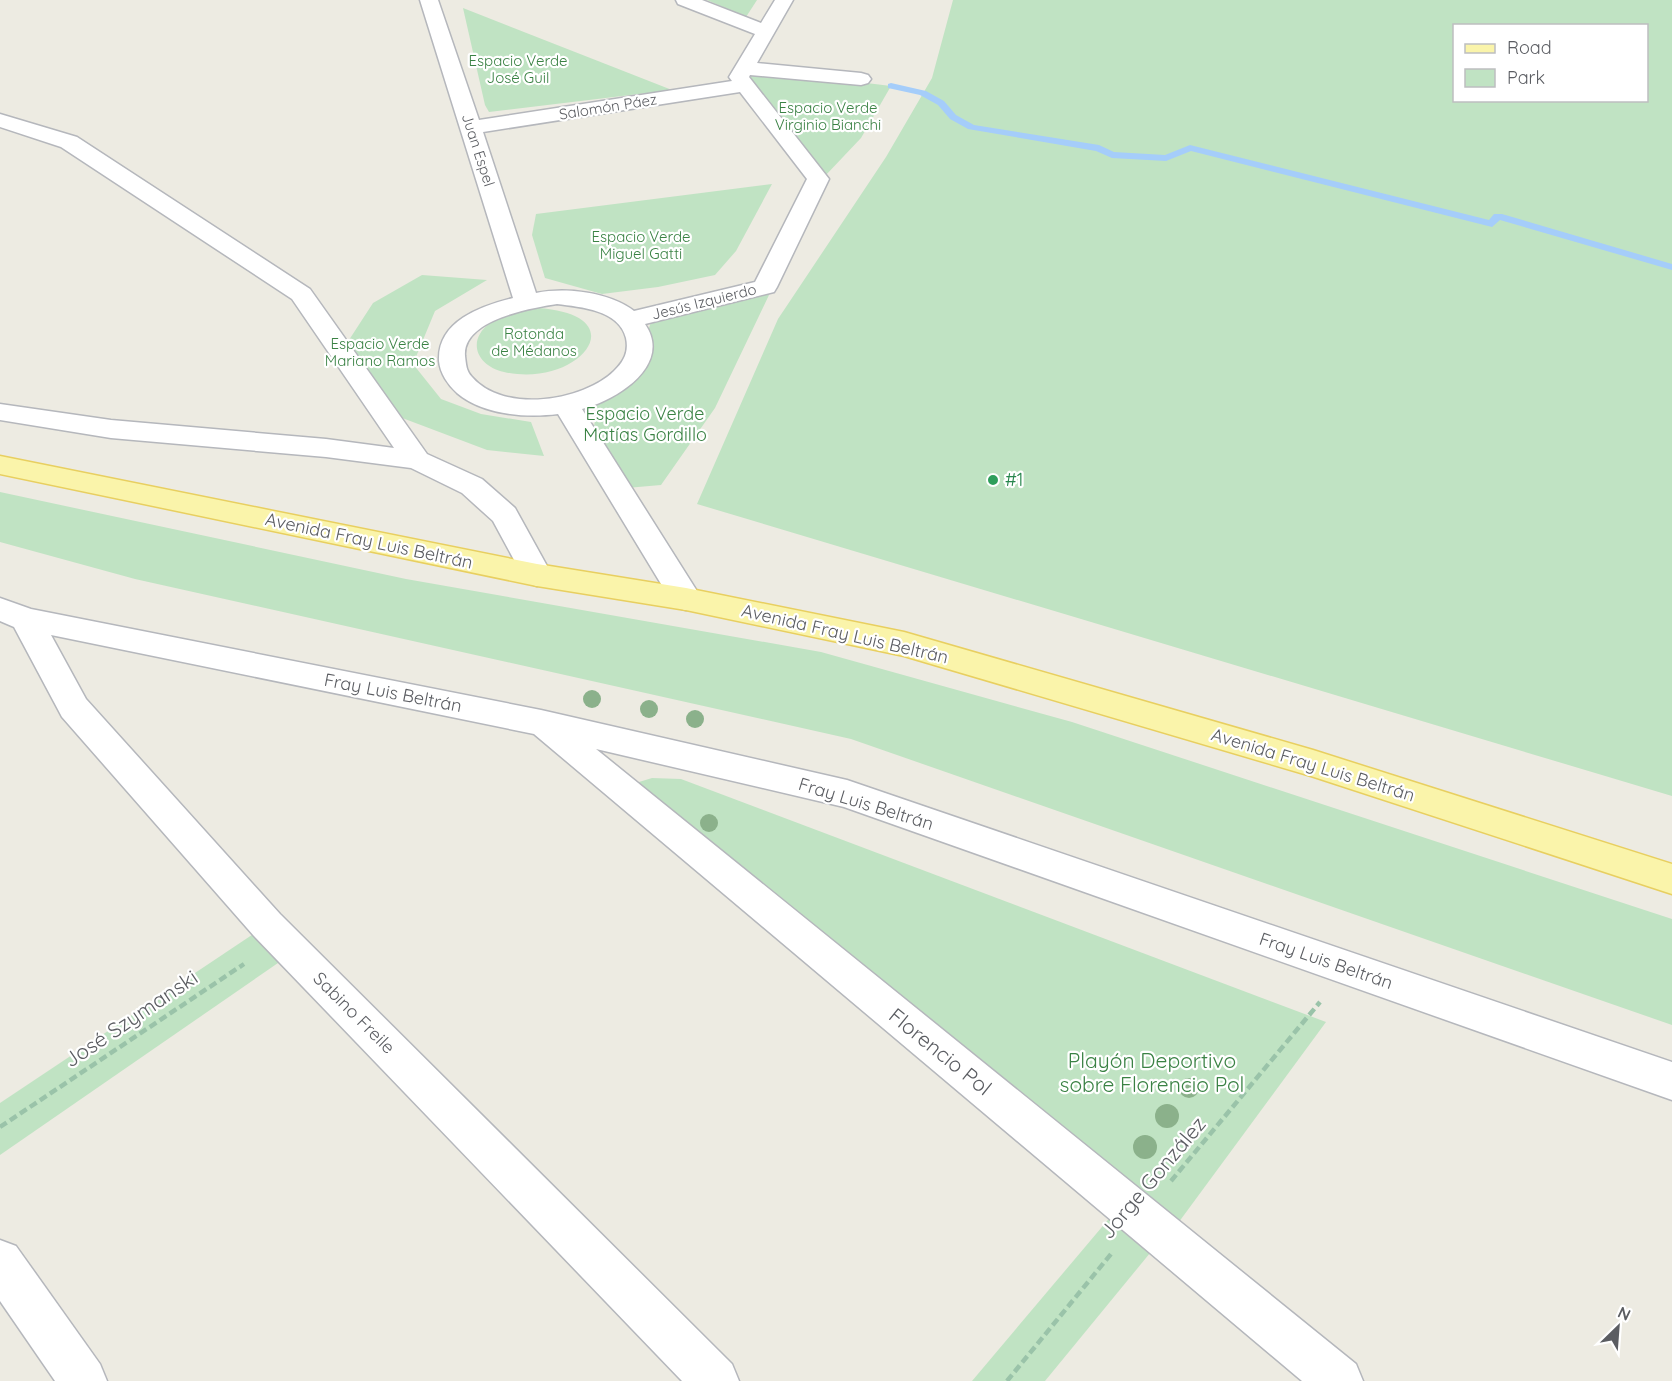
<svg xmlns="http://www.w3.org/2000/svg" width="1672" height="1381" viewBox="0 0 1672 1381" font-family="Quicksand,sans-serif">
<rect width="100%" height="100%" fill="#edebe2"/>
<g fill="#c0e3c3" fill-rule="evenodd">
<path d="M707,0H757L746,17Z"/>
<path d="M953,0H1672V796L697,504L778,319L886,157L932,78ZM1454,26H1646V100H1454Z"/>
<path d="M463,8L672,90L489,112L485,105Z"/>
<path d="M743,68L891,86L861,138L825,176Z"/>
<path d="M772,184L736,251L715,275L658,287L602,294L545,278L532,235L536,214Z"/>
<path d="M422,275L487,280L435,311L413,364L441,399L481,414L531,422L544,456L487,450L389,413L336,360L373,303Z"/>
<path d="M745,288L769,295L715,408L661,485L615,489L594,431L596,401L635,370L653,316Z"/>
<path d="M538,308C639,315 578,389 504,372C477,366 466,341 490,323C505,313 522,311 538,308Z"/>
<path d="M0,492L406,579L821,652L1072,722L1672,919V1025L851,739L135,579L0,542Z"/>
<path d="M652,778L681,779L1326,1022L1173,1230L649,805L639,782Z"/>
<path d="M267,925L294,952L0,1155V1103Z"/>
<path d="M1123,1202L1164,1236L1045,1381H972Z"/>
</g>
<g fill="none" stroke-linecap="round" stroke-linejoin="round">
<path fill="#a5cdfa" fill-rule="evenodd" d="M891,83L926,91L944,101L956,115L974,125L1099,145L1114,152L1165,155L1190,145L1489,220L1494,214H1502L1672,264V270L1500,220L1492,227L1191,151L1166,161L1112,158L1096,151L968,129L950,119L938,105L920,95L888,88V84Z"/>
<defs>
<g id="minor">
<path d="M420,0H438L479,120L732,81L729,77L755,34L678,4L676,0H702L761,23L775,0H793L757,63L861,73L868,75L871,79L868,83L861,85L750,75L749,77L829,179L777,287L774,292L645,324C673,365 617,400 582,409L702,599L697,607L686,610L675,607L558,414C526,418 483,415 457,393C448,385 440,373 439,361C437,321 481,306 513,298ZM740,92L807,179L755,282L634,311C609,292 566,287 536,293L483,132ZM557,304C581,307 619,310 626,338C629,352 624,361 614,371C583,401 504,414 472,377C466,371 466,364 465,356C462,320 531,308 557,304Z"/>
<path d="M0,114L77,137L310,289L427,454L482,479L515,508L552,575L548,582L537,586L526,582L493,521L462,493L411,468L326,457L111,438L0,420V404L111,420L326,439L394,448L292,299L61,147L0,127Z"/>
<path d="M0,598L31,609L541,710L847,780L1672,1062V1100L844,807L596,749L1356,1364L1363,1381H1302L534,734L51,635L86,699L280,914L732,1364L739,1381H682L254,936L62,717L14,627L0,621Z"/>
<path d="M0,1240L16,1246L100,1364L107,1381H55L0,1301Z"/>
</g>
<path id="major" d="M0,456L537,564L686,588L904,632L1313,750L1672,864V894L1311,776L904,656L686,610L537,586L0,474Z"/>
</defs>
<use href="#minor" stroke="#b5b7bc" stroke-width="3"/>
<use href="#major" stroke="#e8cf60" stroke-width="3"/>
<g stroke="#9ac3a9" stroke-width="4.5" stroke-dasharray="8 4" stroke-linecap="butt">
<path d="M0,1127L244,964"/>
<path d="M1171,1181L1320,1002"/>
<path d="M1007,1381L1111,1254"/>
</g>
<use href="#minor" fill="#fff" fill-rule="evenodd"/>
<use href="#major" fill="#faf4aa" fill-rule="evenodd"/>
</g>
<g fill="#8bb18b">
<circle cx="592" cy="699" r="9"/>
<circle cx="649" cy="709" r="9"/>
<circle cx="695" cy="719" r="9"/>
<circle cx="709" cy="823" r="9"/>
<circle cx="1189" cy="1088" r="10"/>
<circle cx="1167" cy="1116" r="12"/>
<circle cx="1145" cy="1147" r="12"/>
</g>
<circle fill="#2e9e5b" stroke="#fff" stroke-width="2" cx="993" cy="480" r="6"/>
<g text-anchor="middle" stroke-width="4.5" stroke-linejoin="round" paint-order="stroke">
<g font-size="15" fill="#3a8244" stroke="#fff">
<text x="518" y="66">Espacio Verde<tspan x="518" dy="17">José Guil</tspan></text>
<text x="828" y="113">Espacio Verde<tspan x="828" dy="17">Virginio Bianchi</tspan></text>
<text x="641" y="242">Espacio Verde<tspan x="641" dy="17">Miguel Gatti</tspan></text>
<text x="534" y="339">Rotonda<tspan x="534" dy="17">de Médanos</tspan></text>
<text x="380" y="349">Espacio Verde<tspan x="380" dy="17">Mariano Ramos</tspan></text>
</g>
<g font-size="15" fill="#5b5d62" stroke="#fff">
<text transform="translate(608 107) rotate(-9)" y="5">Salomón Páez</text>
<text transform="translate(478 150) rotate(72)" y="5">Juan Espel</text>
<text transform="translate(704 302) rotate(-14)" y="5">Jesús Izquierdo</text>
</g>
<g font-size="18" fill="#3a8244" stroke="#fff">
<text x="645" y="420">Espacio Verde<tspan x="645" dy="21">Matías Gordillo</tspan></text>
</g>
<g font-size="18" fill="#27864d" stroke="#fff" text-anchor="start">
<text x="1005" y="486">#1</text>
</g>
<g font-size="18" fill="#5b5d62" stroke="#fff">
<text transform="translate(369 541) rotate(12)" y="6">Avenida Fray Luis Beltrán</text>
<text transform="translate(845 634) rotate(13)" y="6">Avenida Fray Luis Beltrán</text>
<text transform="translate(393 693) rotate(11)" y="6">Fray Luis Beltrán</text>
<text transform="translate(1313 765) rotate(17)" y="6">Avenida Fray Luis Beltrán</text>
<text transform="translate(866 804) rotate(17)" y="6">Fray Luis Beltrán</text>
<text transform="translate(1326 961) rotate(19)" y="6">Fray Luis Beltrán</text>
<text transform="translate(354 1013) rotate(45)" y="6">Sabino Freile</text>
</g>
<g font-size="21" fill="#5b5d62" stroke="#fff">
<text transform="translate(131 1019) rotate(-34)" y="7">José Szymanski</text>
<text transform="translate(940 1052) rotate(39)" y="7">Florencio Pol</text>
<text transform="translate(1153 1178) rotate(-50)" y="7">Jorge González</text>
</g>
<g font-size="21" fill="#3a8244" stroke="#fff">
<text x="1152" y="1068">Playón Deportivo<tspan x="1152" dy="24">sobre Florencio Pol</tspan></text>
</g>
</g>
<rect x="1453" y="24" width="195" height="78" fill="#ffffff" stroke="#bdbec0" stroke-width="1.5"/>
<rect x="1465" y="44" width="30" height="9" fill="#faf4aa" stroke="#bdbec0" stroke-width="1.5"/>
<text x="1507" y="54" font-size="18" fill="#5b5d62">Road</text>
<rect x="1465" y="69" width="30" height="18" fill="#c0e3c3" stroke="#bdbec0" stroke-width="1.5"/>
<text x="1507" y="84" font-size="18" fill="#5b5d62">Park</text>
<g transform="translate(1618 1327) rotate(25)" stroke="#ffffff" stroke-width="4.5" paint-order="stroke">
<path d="M0-4.5L10 22L0 15L-10 22Z" fill="#5b5d62"/>
<text y="-9" font-size="16" font-weight="bold" text-anchor="middle" fill="#5b5d62">N</text>
</g>
</svg>
